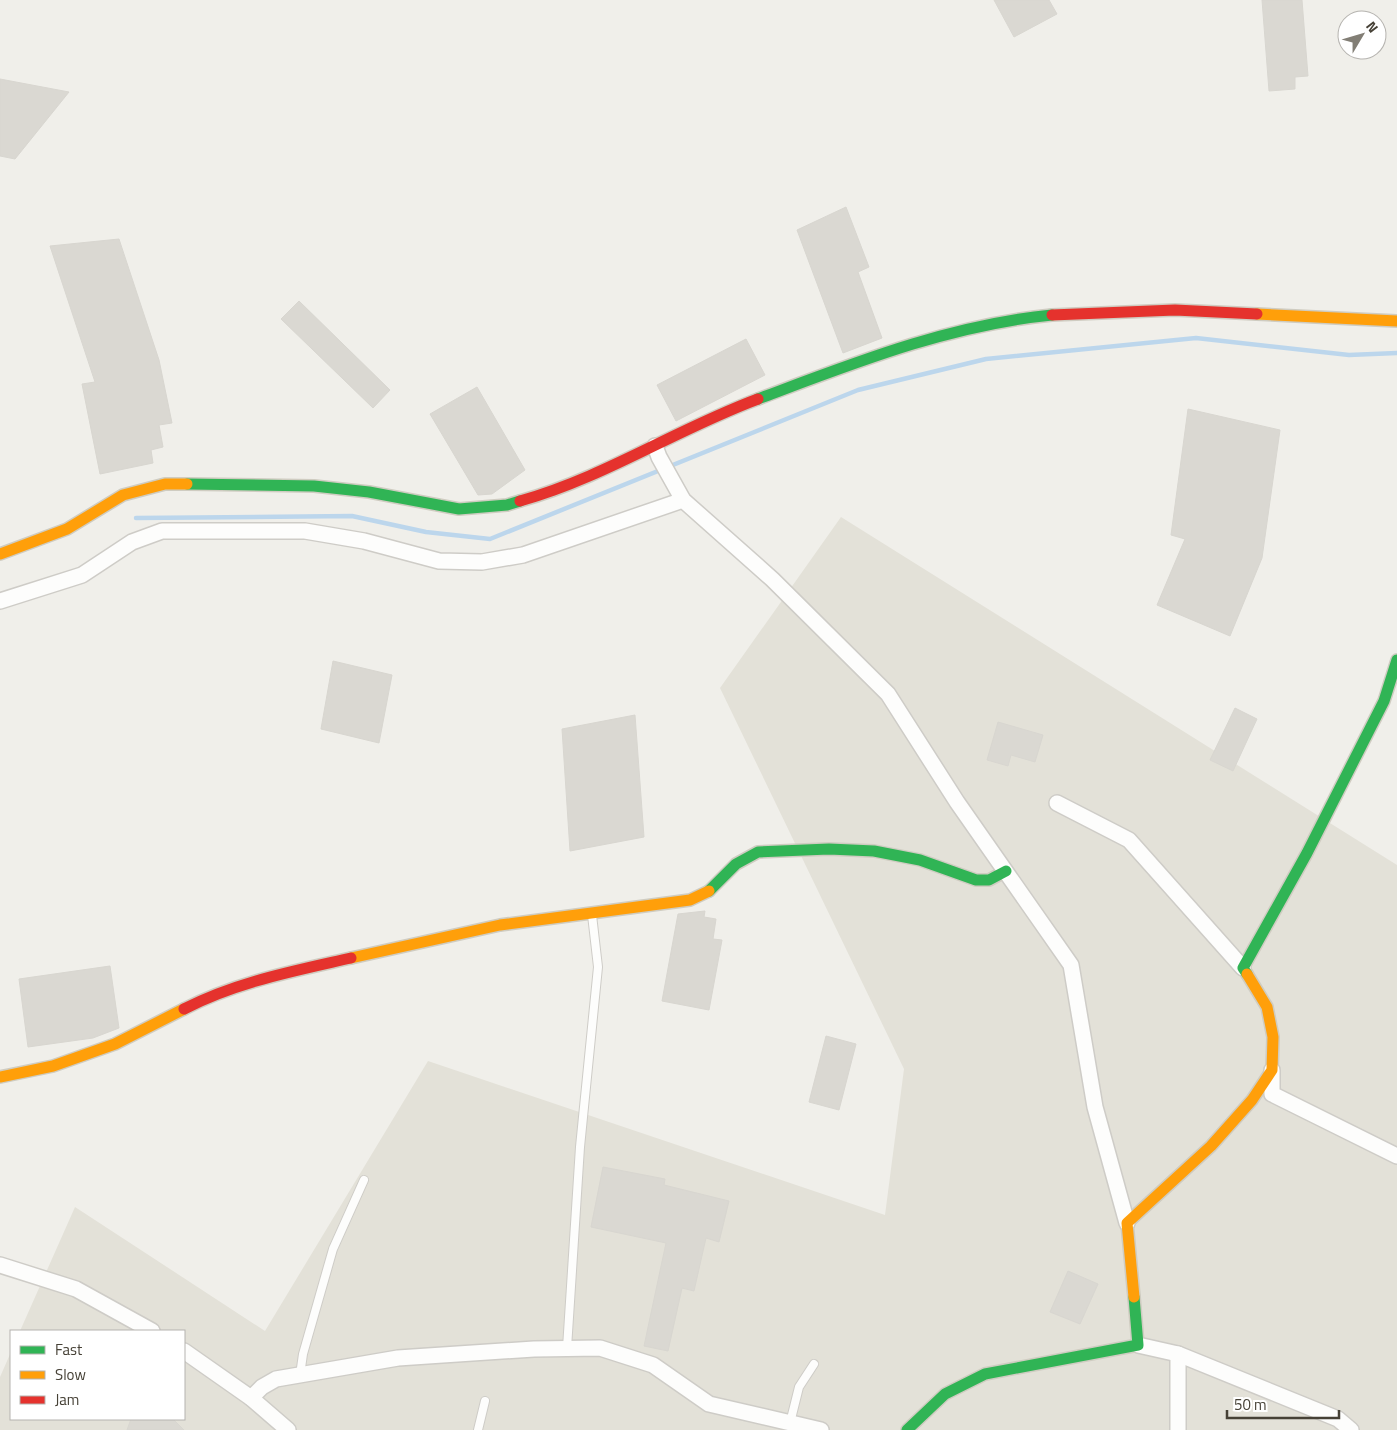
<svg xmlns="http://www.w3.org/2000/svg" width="1397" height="1430" viewBox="0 0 1397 1430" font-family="'Titillium Web',sans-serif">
<rect width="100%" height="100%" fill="#f0efea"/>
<path fill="#e3e1d8" d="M841,517L1397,865V1430H0V1377L11,1352V1419H184V1331H20L75,1207L265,1331L428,1061L885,1215L904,1069L720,688Z"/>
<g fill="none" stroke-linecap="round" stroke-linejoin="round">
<path stroke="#bcd6ec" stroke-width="4.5" d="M136,518L352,516L426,532L490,539L858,390L986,359L1196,338L1349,355L1397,353"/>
</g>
<g fill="#dad8d2" stroke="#d8d6d0">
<path d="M994,0H1049L1057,14L1014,37Z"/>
<path d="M1262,0H1302L1308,76L1295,77V89L1269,91Z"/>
<path d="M0,79L69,92L15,159L0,156Z"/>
<path d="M846,207L869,267L858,272L882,338L843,353L797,230Z"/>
<path d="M119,239L159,360L172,423L159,425L163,447L151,450L153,463L100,474L82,384L95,382L50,246Z"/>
<path d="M299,301L390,390L373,408L281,319Z"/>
<path d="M746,339L765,375L676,421L657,385Z"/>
<path d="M477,387L525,470L492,494L478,495L430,414Z"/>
<path d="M1188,409L1280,430L1262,558L1230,636L1157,605L1185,539L1171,535Z"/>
<path d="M333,661L392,675L379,743L321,729Z"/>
<path d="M1235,708L1257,719L1233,771L1210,760Z"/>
<path d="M635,715L644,837L570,851L562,729Z"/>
<path d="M998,722L1043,735L1035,762L1011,755L1008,766L987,760Z"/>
<path d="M705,911L704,917L716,919L713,939L722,940L709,1010L662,1001L678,914Z"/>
<path d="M110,966L119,1028L93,1038L28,1047L19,979Z"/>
<path d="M826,1036L856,1044L839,1110L809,1102Z"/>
<path d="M603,1167L665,1179L664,1185L729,1201L719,1242L706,1238L694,1291L682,1288L668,1351L644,1346L666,1243L591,1227Z"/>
<path d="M1068,1271L1098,1284L1080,1324L1050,1312Z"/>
<path d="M131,1419H173L184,1430H127Z"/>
</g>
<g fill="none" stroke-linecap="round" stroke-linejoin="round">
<defs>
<g id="lane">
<path d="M567,1348L580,1147L598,967L592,915"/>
<path d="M300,1375L303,1354L333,1249L364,1180"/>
<path d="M790,1423L799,1387L814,1364"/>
<path d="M478,1430L485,1401"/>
</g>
<g id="street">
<path d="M655,446L659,457L683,500L772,579L888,694L957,802L1071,965L1095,1107L1127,1223"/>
<path d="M0,601L82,575L132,542L162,531H305L364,541L439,561L482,562L523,555L683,500"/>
<path d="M1057,803L1129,840L1243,968"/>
<path d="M1272,1070V1094L1397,1156"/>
<path d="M0,1265L76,1289L152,1331"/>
<path d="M1138,1345L1178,1354L1338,1419L1351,1430"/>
<path d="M184,1351L251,1398L288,1430"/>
<path d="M251,1398L262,1387L276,1379L398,1358L534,1349L600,1348L653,1365L709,1404L821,1430"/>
<path d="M1178,1430V1354"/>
</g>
<g id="fast">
<path d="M758,399C854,363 949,325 1052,315"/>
<path d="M187,484L314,486L369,492L459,509L507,505L520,501"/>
<path d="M709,891L736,864L758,852L829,849L874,851L920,860L976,880H989L1006,871"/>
<path d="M1247,974L1243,968L1307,853L1384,701L1397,660"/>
<path d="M907,1430L945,1394L985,1374L1138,1345L1134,1297"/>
</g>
<g id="slow">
<path d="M1257,314L1397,321"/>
<path d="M0,554L67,529L123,495L165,484H187"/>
<path d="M351,958L500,925L690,900L709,891"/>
<path d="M0,1077L53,1066L115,1044L184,1009"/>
<path d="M1134,1297L1127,1223L1211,1146L1252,1100L1272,1070L1273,1037L1267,1007L1247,974"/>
</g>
<g id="jam">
<path d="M1052,315L1175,310L1257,314"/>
<path d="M520,501C603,478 677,429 758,399"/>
<path d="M184,1009C236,982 294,971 351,958"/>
</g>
</defs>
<use href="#lane" stroke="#ceccc7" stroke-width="10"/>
<use href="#street" stroke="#ceccc7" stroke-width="18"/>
<use href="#fast" stroke="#cfccc1" stroke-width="14"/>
<use href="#slow" stroke="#cfccc1" stroke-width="14"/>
<use href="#jam" stroke="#cfccc1" stroke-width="14"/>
<use href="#lane" stroke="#fdfdfc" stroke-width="8"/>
<use href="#street" stroke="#fdfdfc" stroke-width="15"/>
<use href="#fast" stroke="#30b455" stroke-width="11"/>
<use href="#slow" stroke="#ff9f0a" stroke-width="11"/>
<use href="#jam" stroke="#e5322d" stroke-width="11"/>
</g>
<rect x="10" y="1330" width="175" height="90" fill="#ffffff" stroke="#b5b3af"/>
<rect x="20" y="1346" width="25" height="8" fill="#30b455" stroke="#b5b3af"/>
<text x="55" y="1355" font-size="15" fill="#464136">Fast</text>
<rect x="20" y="1371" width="25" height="8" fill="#ff9f0a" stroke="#b5b3af"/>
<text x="55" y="1380" font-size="15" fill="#464136">Slow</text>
<rect x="20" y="1396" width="25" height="8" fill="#e5322d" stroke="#b5b3af"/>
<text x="55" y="1405" font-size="15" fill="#464136">Jam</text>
<g transform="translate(1362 35) rotate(52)"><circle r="24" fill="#ffffff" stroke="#b5b3af"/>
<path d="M0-4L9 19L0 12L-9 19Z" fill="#827e75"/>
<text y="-8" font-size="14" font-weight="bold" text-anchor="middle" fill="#464136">N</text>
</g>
<path d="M1227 1410v8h112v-8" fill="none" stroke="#464136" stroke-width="2.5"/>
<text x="1234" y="1410" font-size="15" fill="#464136" stroke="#ffffff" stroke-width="4" paint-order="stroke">50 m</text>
</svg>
